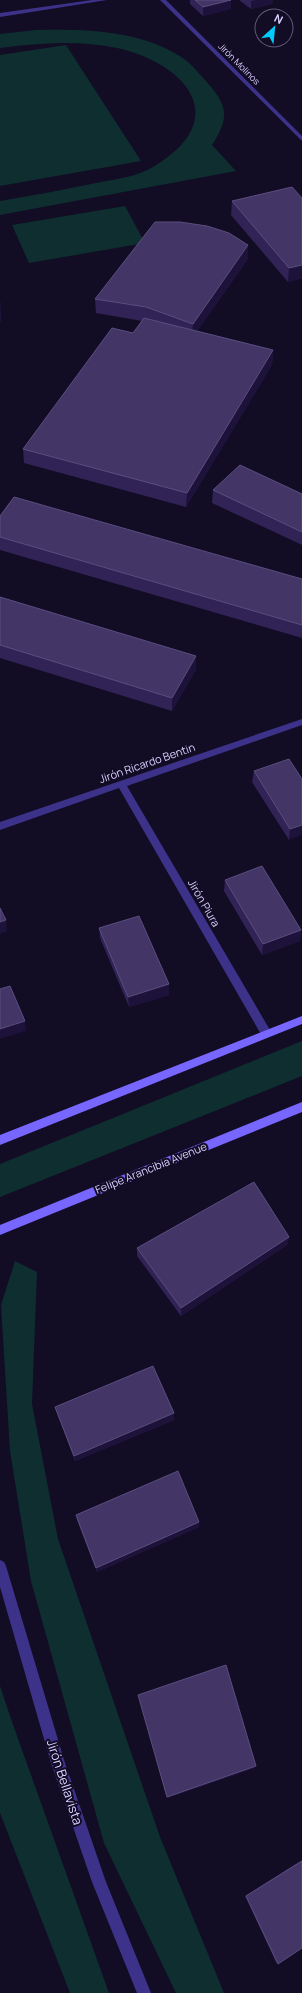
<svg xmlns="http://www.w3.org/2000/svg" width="302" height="1993" viewBox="0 0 302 1993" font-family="Manrope,sans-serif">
<rect width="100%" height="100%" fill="#120c25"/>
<g fill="#0e2e30">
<path d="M36,30C86,29 145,30 187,61C194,67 200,75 206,81C228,106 230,117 212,145L236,171L0,215V201C34,195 68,189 101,182C118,179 138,176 153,167C233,120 188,64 117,48C78,40 39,43 0,48V34Z"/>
<path d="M66,45L141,161L0,186V55Z"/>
<path d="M125,206L145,243L29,263L12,225Z"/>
<path d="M302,1041V1076L0,1197V1164Z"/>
<path d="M15,1261L37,1272L32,1404L58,1539L160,1837L224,1993H176L104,1843L31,1581L10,1451L1,1305Z"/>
<path d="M0,1686L11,1719L109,1993H70L0,1813Z"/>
</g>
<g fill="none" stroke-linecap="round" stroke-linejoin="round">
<g fill="#3d3289" fill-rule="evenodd">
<path d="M92,0H107L0,17V13Z"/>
<path d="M160,0H166L302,136V141Z"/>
<path d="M302,719V725L127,786L270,1030L271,1033L270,1036L266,1037L262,1036L119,788L0,830V822Z"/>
<path d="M0,1560L4,1562L6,1566L65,1763L106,1882L151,1993H137L92,1882L51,1763L0,1587Z"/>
</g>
<g fill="#7867ff" fill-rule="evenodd">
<path d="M302,1016V1024L0,1145V1135Z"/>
<path d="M302,1102V1112L0,1235V1225Z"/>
</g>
</g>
<g fill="#312355">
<path d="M190,0H231V9L203,16L190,4Z"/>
<path d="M239,0H273L272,4L251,9Z"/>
<path d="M302,198V278L288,282L231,215L232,201Z"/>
<path d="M248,259L197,331L273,350L272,365L186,507L24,463L23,449L133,333L142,321L96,313L95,299Z"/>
<path d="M213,490L302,494V545L212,503Z"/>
<path d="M0,516L302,579V638L0,550Z"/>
<path d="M0,597L196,669L172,711L0,658Z"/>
<path d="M254,771L302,779L289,840L252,782Z"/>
<path d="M225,880L301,930L300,941L262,955L224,891Z"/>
<path d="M99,928L169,984V995L129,1007L100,938Z"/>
<path d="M289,1237L287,1245L181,1316L137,1256V1248Z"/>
<path d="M55,1407L174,1420L75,1461L57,1413Z"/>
<path d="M76,1515L199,1527L97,1572L77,1520Z"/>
<path d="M138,1695L254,1768L167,1798L139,1697Z"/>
<path d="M302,1860V1948L278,1964L276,1962L245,1896Z"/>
</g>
<g fill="#1d123a">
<path d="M231,0V9L203,16V7Z"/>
<path d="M256,0H273L272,4L251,9V1Z"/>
<path d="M248,245V259L192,338L193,324Z"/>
<path d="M302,265V278L288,282L289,268Z"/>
<path d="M0,296L1,310V321L0,323Z"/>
<path d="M273,350L272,365L186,507L187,493Z"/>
<path d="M196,656V669L172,711V698Z"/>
<path d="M302,825V835L289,840L290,829Z"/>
<path d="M6,920L7,931L0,934V922Z"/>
<path d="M301,930L300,941L262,955L263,944Z"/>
<path d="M169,984V995L129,1007L128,997Z"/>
<path d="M25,1021L26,1031L0,1039V1029Z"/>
<path d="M289,1237L287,1245L181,1316V1308Z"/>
<path d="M174,1413V1420L75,1461L74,1456Z"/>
<path d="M199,1522V1527L97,1572L96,1568Z"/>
<path d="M256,1766L254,1768L167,1798V1797Z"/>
</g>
<g fill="#433667" stroke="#5a4e7f">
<path d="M195,0H231L203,7Z"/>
<path d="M292,187L302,198V265L289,268L232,201Z"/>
<path d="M155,222H180L207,226L229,233L248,245L193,324L146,307L95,299Z"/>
<path d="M144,318L273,350L187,493L23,449L112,328L133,333Z"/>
<path d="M240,465L302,494V532L213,490Z"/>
<path d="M14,497L302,579V625L0,537V516Z"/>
<path d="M0,597L196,656L172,698L0,645Z"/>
<path d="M289,759L302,779V825L290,829L254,771Z"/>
<path d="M262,866L301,930L263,944L225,880Z"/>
<path d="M0,908L6,920L0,922Z"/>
<path d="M139,916L169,984L128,997L99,928Z"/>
<path d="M10,986L25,1021L0,1029V989Z"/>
<path d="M254,1182L289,1237L181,1308L137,1248Z"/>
<path d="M153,1366L174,1413L74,1456L55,1407Z"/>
<path d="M178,1471L199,1522L96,1568L76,1515Z"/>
<path d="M226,1665L256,1766L167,1797L138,1695Z"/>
<path d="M302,1861V1948L278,1964L246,1896Z"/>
</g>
<g text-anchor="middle" stroke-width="4" stroke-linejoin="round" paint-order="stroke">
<g font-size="9" fill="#d9d0ff" stroke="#120c25">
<text transform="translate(239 64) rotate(45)" y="3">Jirón Molinos</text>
</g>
<g font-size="11" fill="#d9d0ff" stroke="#120c25">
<text transform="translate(147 763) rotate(-19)" y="4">Jirón Ricardo Bentin</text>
<text transform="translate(204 903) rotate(60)" y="4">Jirón Piura</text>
<text transform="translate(151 1168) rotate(-22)" y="4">Felipe Arancibia Avenue</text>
</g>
<g font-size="13" fill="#d9d0ff" stroke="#120c25">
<text transform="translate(65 1782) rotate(72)" y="5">Jirón Bellavista</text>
</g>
</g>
<g transform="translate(274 28) rotate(27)"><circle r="19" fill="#120c25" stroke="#625a7c"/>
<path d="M0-3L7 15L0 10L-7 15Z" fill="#00ccfb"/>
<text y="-6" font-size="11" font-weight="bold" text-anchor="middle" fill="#d9d0ff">N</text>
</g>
</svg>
